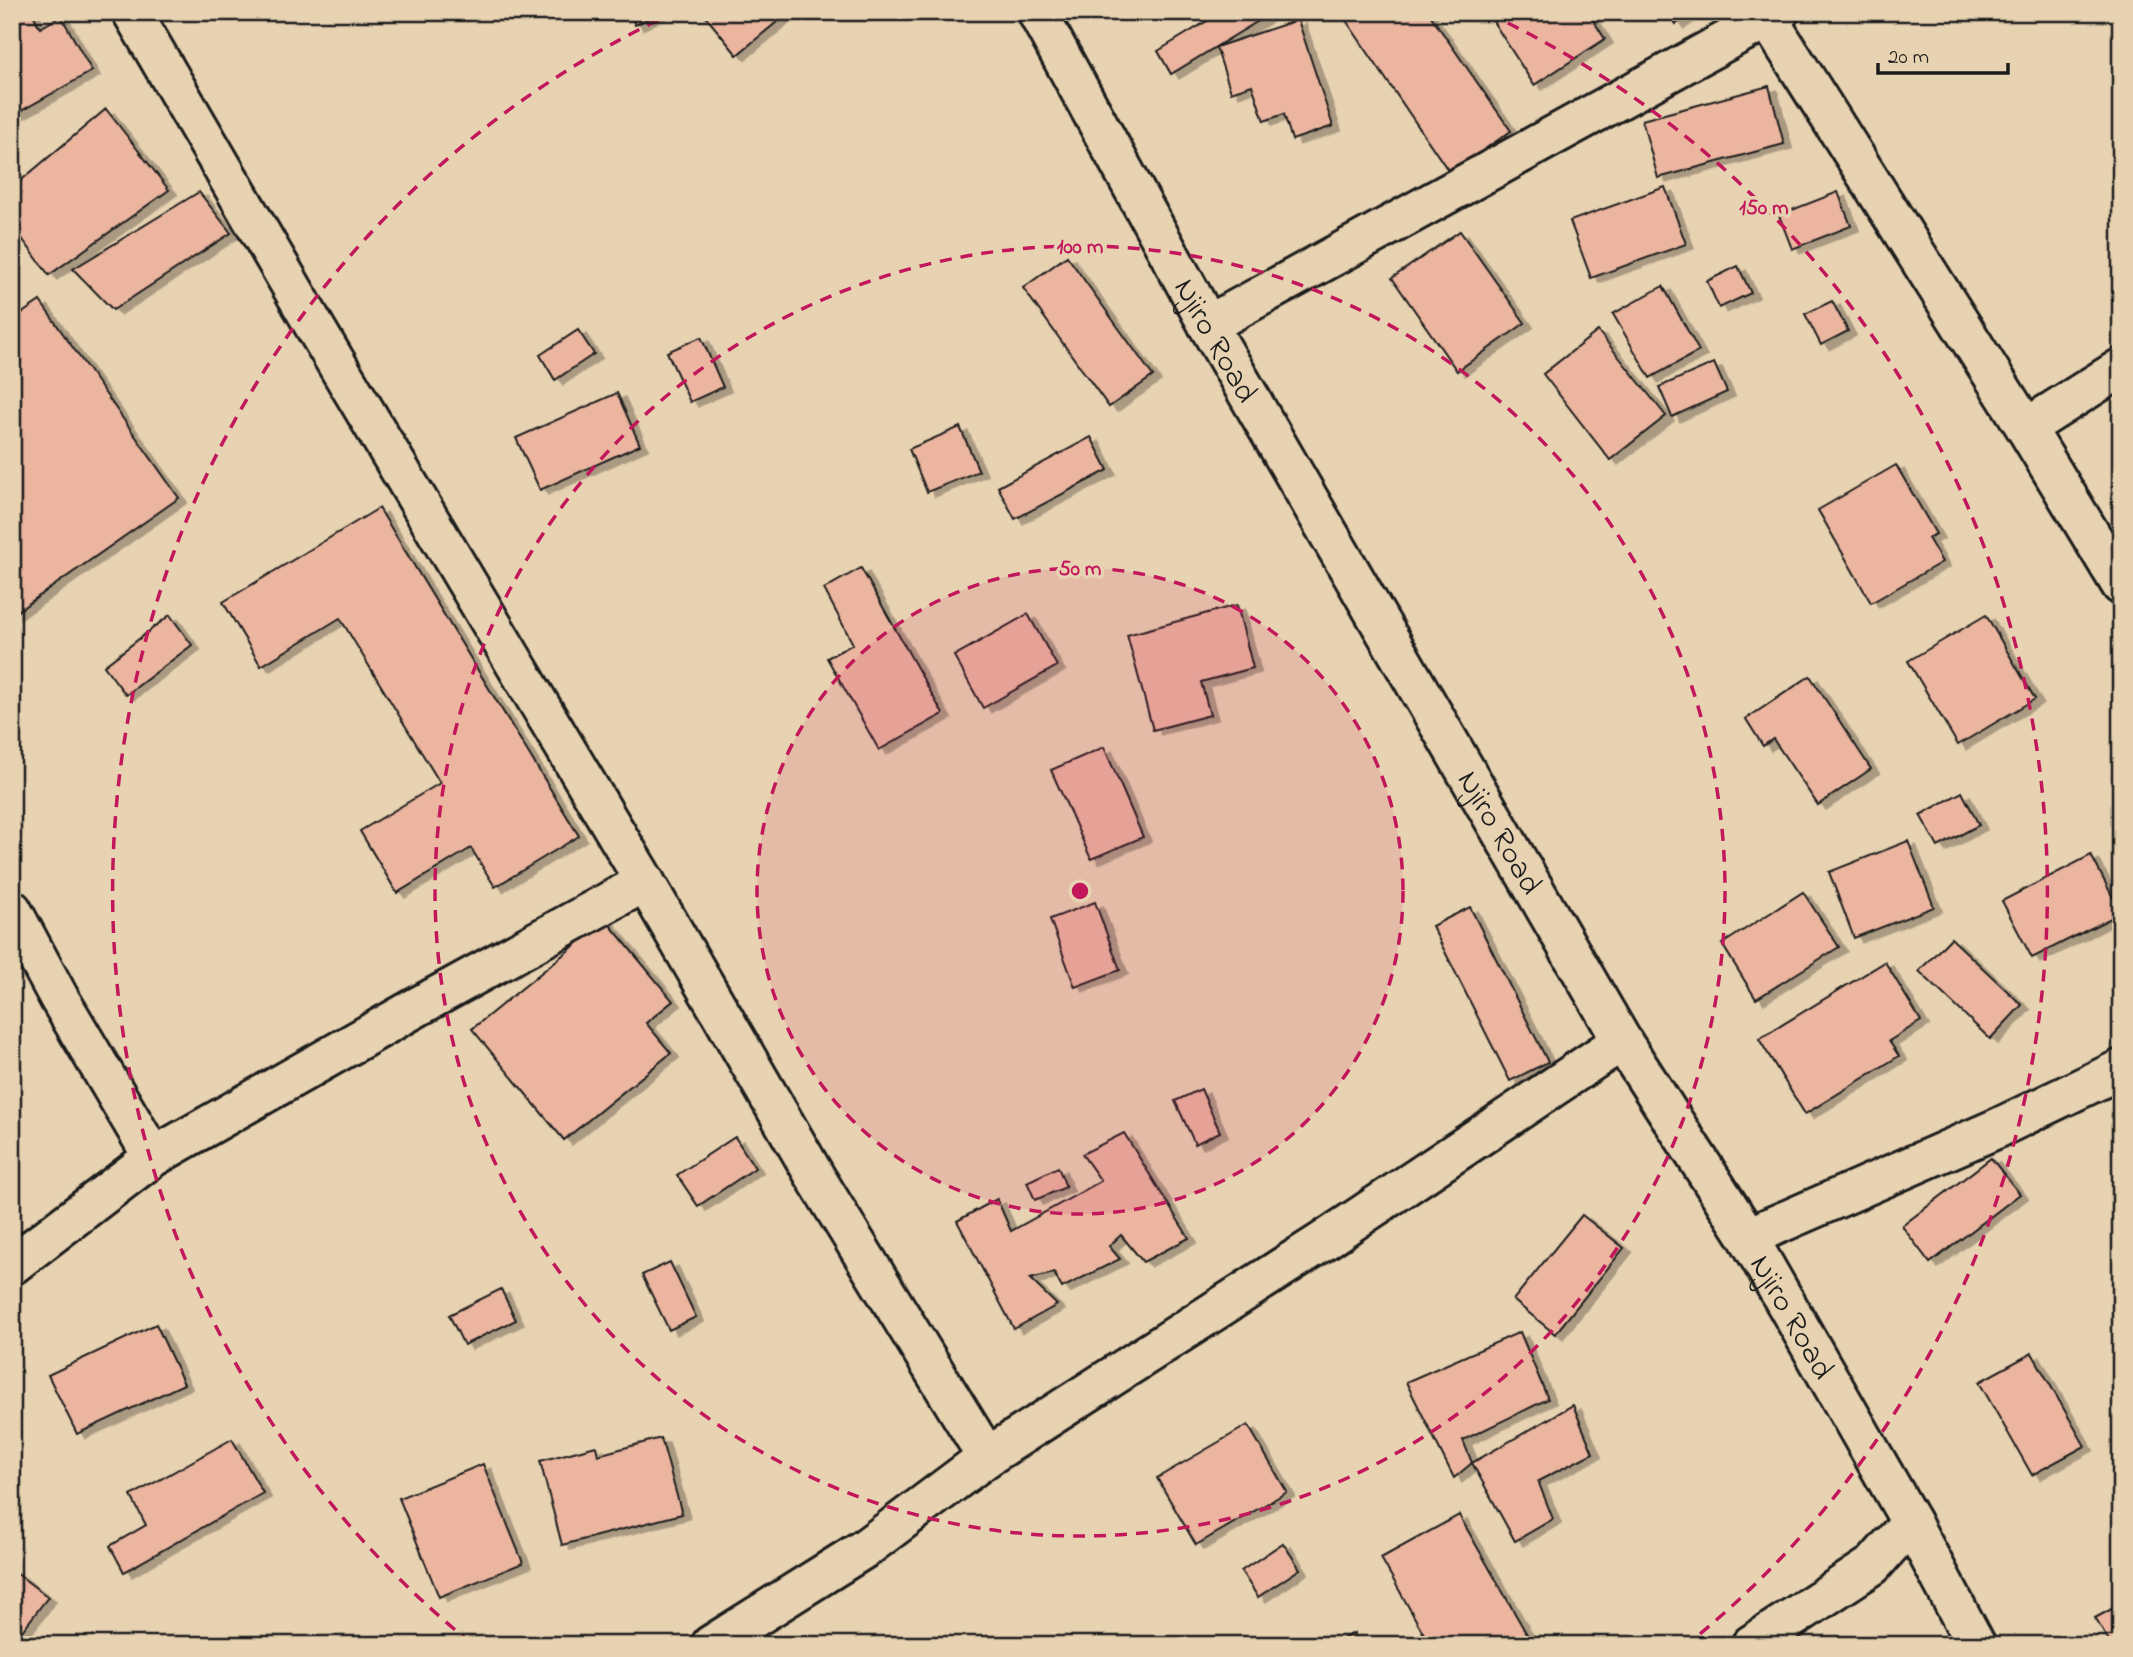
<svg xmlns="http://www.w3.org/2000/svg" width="2133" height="1657" viewBox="0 0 2133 1657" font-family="'Indie Flower',sans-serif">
<defs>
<filter id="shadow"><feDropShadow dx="8" dy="4.5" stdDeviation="0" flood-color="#0004"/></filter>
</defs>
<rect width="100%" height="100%" fill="#e7d2b1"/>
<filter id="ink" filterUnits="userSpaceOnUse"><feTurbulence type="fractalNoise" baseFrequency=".0143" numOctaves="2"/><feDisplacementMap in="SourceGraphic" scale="14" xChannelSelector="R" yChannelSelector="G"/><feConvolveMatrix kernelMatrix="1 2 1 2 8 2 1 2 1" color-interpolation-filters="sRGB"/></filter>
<g filter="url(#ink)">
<g fill="#ebb59f" stroke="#1c1c1c" stroke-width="2" filter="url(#shadow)">
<path d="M12,12H32L40,28L61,16L92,71L12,116Z"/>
<path d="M629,12H662L635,25Z"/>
<path d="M702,12H789L737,55Z"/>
<path d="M1222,12H1273L1171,74L1158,51Z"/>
<path d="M1348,12H1428L1511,131L1450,173L1343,16Z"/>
<path d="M1487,12H1588L1605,39L1534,85Z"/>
<path d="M1668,12H1694L1676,24Z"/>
<path d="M1298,20L1333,126L1292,140L1284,114L1264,121L1252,85L1231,92L1216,47Z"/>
<path d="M1769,86L1784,144L1658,178L1642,120Z"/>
<path d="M106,109L169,190L49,275L12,225V188Z"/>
<path d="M1665,187L1686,244L1591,278L1570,221Z"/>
<path d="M199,192L231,233L113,310L73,269Z"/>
<path d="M1838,192L1851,226L1792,249L1779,215Z"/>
<path d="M1460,231L1525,323L1457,371L1392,278Z"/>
<path d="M1067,256L1153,376L1109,407L1023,288Z"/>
<path d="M1738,266L1751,293L1719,308L1707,281Z"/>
<path d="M1663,286L1699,351L1650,378L1613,314Z"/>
<path d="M40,301L179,498L12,615V320Z"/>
<path d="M1832,301L1848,331L1821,345L1805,314Z"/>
<path d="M578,330L594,354L555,380L540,355Z"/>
<path d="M1598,331L1666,416L1610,460L1543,374Z"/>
<path d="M701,337L723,387L690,402L667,352Z"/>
<path d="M1714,363L1727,392L1672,417L1659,387Z"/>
<path d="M617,393L640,445L540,490L516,438Z"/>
<path d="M960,427L979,471L927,492L909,449Z"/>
<path d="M1091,437L1108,470L1015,519L998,487Z"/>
<path d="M1896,465L1936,534L1928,538L1942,562L1871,603L1818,510Z"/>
<path d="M379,508L579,836L495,887L471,848L397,893L360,831L440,783L340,618L261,666L223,602Z"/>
<path d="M861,568L943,714L879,750L827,658L853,644L824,589Z"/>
<path d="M1237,605L1253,668L1201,682L1210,715L1153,730L1127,635Z"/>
<path d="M1028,614L1057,666L983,708L954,656Z"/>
<path d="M170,615L192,645L126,695L104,666Z"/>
<path d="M1986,615L2035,699L1958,745L1908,661Z"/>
<path d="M1810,676L1871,769L1818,805L1773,739L1763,746L1746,719Z"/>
<path d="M1104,747L1143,837L1091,859L1051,770Z"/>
<path d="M1962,792L1979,825L1938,847L1920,815Z"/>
<path d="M1908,841L1934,907L1854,938L1829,872Z"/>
<path d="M2091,855L2121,913L2032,958L2002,901Z"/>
<path d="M1803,892L1839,947L1756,999L1722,944Z"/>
<path d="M1095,902L1120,970L1075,987L1050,919Z"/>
<path d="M1470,907L1548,1062L1510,1081L1432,926Z"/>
<path d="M606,920L673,1001L646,1023L671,1053L564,1140L472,1029Z"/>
<path d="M1951,938L2022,1005L1990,1039L1919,971Z"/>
<path d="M1885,962L1921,1021L1889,1041L1899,1056L1805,1114L1759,1039Z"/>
<path d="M1201,1089L1220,1132L1195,1144L1175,1101Z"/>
<path d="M1124,1133L1189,1238L1143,1262L1121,1235L1109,1246L1120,1259L1062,1288L1054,1273L1030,1279L1057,1305L1014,1329L957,1221L997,1199L1011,1231L1101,1181L1082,1154Z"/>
<path d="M735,1137L755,1168L698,1206L677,1175Z"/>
<path d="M1991,1158L2020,1194L1930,1263L1902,1226Z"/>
<path d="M1058,1167L1066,1187L1035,1200L1027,1182Z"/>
<path d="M1582,1215L1624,1248L1555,1334L1513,1300Z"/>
<path d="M670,1262L696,1317L669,1330L642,1275Z"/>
<path d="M501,1289L516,1320L464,1345L449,1315Z"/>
<path d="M156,1324L184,1384L77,1434L48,1375Z"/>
<path d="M1520,1332L1548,1399L1463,1440L1472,1463L1454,1478L1406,1382Z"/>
<path d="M2032,1353L2085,1446L2032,1475L1979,1382Z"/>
<path d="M1573,1405L1593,1453L1538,1481L1553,1519L1515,1541L1472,1463Z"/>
<path d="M1248,1425L1287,1492L1196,1545L1157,1478Z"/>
<path d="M661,1438L682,1514L562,1545L540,1461L596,1446L598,1455Z"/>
<path d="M232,1439L263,1493L124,1572L110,1546L146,1525L131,1496Z"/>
<path d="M483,1464L523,1563L439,1597L399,1498Z"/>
<path d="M1459,1515L1533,1645H1430L1381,1558Z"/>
<path d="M1283,1543L1300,1569L1258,1597L1241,1571Z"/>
<path d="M12,1570L48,1597L12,1644Z"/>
<path d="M2121,1604V1645H2111L2095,1618Z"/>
<path d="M1354,1633L1359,1645H1331Z"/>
</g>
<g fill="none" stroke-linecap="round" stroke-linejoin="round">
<defs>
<g id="street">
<path d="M132,12L316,329L645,882L816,1178L987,1457"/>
<path d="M1768,19L2026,428L2121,585"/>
<path d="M1208,325L1779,12"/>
<path d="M2026,428L2121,368"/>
<path d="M12,910L59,998L153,1157"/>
<path d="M1748,1237L1998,1128L2121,1069"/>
<path d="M12,1265L153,1157L417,1007L645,882"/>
<path d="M711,1645L867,1547L987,1457L1322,1242L1622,1041"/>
<path d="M1751,1645L1873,1565L1911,1522"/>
</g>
<g id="secondary">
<path id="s1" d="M1037,12L1208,325L1622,1041L1748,1237L1911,1522L1976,1645"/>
</g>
</defs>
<use href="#street" stroke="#1c1c1c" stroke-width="44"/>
<use href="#secondary" stroke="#1c1c1c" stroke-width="44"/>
<use href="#street" stroke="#e7d2b1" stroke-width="38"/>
<use href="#secondary" stroke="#e7d2b1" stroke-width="38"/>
</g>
</g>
<circle cx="1080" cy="891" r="323" fill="#c2185b" fill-opacity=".12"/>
<g fill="none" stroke="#c2185b" stroke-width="3.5" stroke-dasharray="12 9">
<circle cx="1080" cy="891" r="323"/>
<circle cx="1080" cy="891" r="645"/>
<path d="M471 1643A968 968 0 0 1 671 14M1489 14A968 968 0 0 1 1689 1643"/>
</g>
<g text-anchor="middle" stroke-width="7" stroke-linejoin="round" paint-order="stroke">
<g font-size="32" fill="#1c1c1c" stroke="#e7d2b1">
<text dy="11" stroke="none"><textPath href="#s1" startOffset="374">Njiro Road</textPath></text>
<text dy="11" stroke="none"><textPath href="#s1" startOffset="942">Njiro Road</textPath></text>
<text dy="11" stroke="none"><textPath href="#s1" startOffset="1508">Njiro Road</textPath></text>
</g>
</g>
<circle cx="1080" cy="891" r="10" fill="#c2185b" stroke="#e7d2b1" stroke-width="3.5"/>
<g font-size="21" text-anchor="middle" font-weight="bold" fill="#c2185b" stroke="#e7d2b1" stroke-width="7" stroke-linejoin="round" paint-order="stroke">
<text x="1764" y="214">150 m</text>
<text x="1080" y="253">100 m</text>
<text x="1080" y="575">50 m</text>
</g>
<rect width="2133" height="1657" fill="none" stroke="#e7d2b1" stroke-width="42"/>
<rect x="21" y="21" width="2091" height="1615" fill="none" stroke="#1c1c1c" stroke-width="2.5" filter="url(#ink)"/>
<path d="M1878 63v10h130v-10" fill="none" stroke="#1c1c1c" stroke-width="3.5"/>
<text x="1888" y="63" font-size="21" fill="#1c1c1c" stroke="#e7d2b1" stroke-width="5" paint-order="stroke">20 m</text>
</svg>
